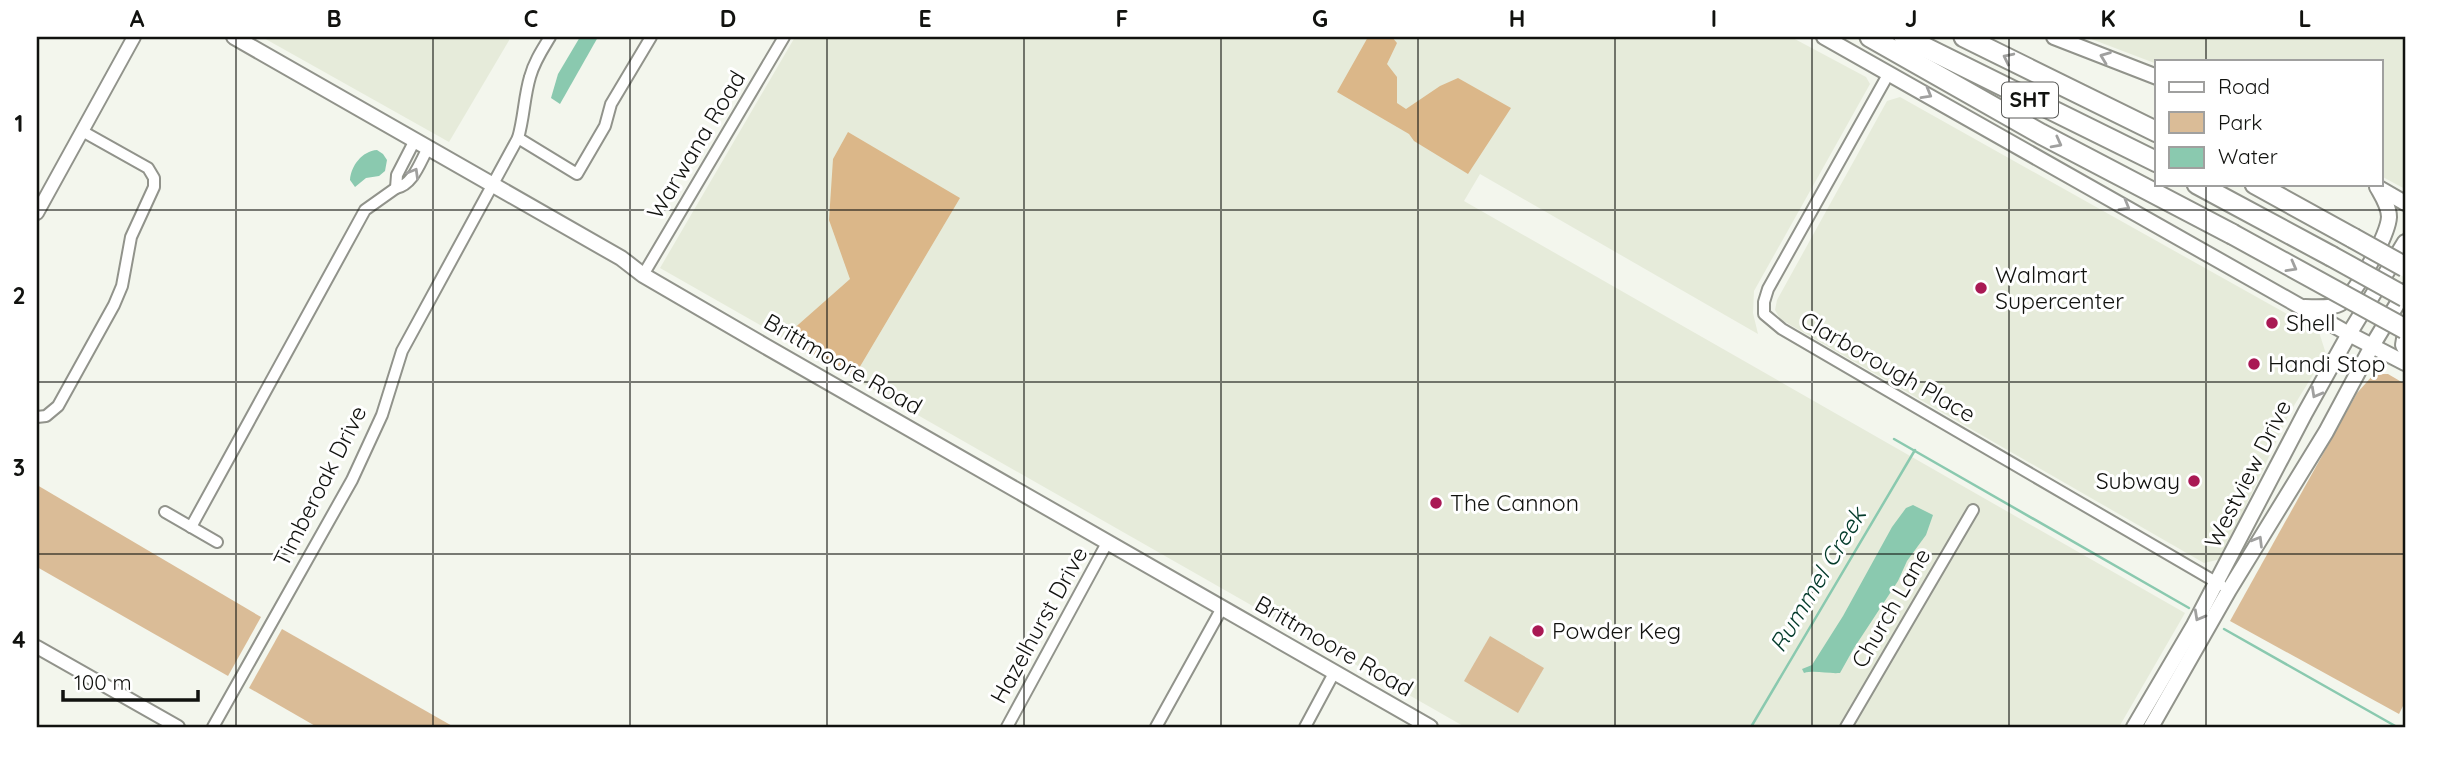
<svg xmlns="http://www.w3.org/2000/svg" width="2442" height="764" viewBox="0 0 2442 764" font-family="Quicksand,sans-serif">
<rect width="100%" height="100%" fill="#f3f6ed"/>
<g fill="#e6ebda">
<path d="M262,37H511L449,142Z"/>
<path d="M795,37H1791L1866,77L1870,84L1754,291L1753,313L1758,334L1480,174L1464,201L2185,613L2119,727H1465L660,268Z"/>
<path d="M2086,37H2405V189L2381,176V61H2157V64Z"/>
<path d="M1900,97L2319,332L2326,354L2290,412L2221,559L2204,563L1780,319L1775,310L1777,300L1887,101Z"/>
</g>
<g fill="#dabc97">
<path d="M2374,374H2388L2405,384V702L2399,714L2230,621L2357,393Z"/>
<path d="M37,485L261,617L228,676L37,567Z"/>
<path d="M282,629L454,727H317L249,688Z"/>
<path d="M1490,636L1544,668L1518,713L1464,681Z"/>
</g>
<g fill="#dbb789">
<path d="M1368,37H1392L1397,43L1387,64L1397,77V103L1406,109L1440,86L1458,78L1511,108L1468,174L1414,141L1409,134L1337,92Z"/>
<path d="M848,132L960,198L855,375L782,339L850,279L829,220L833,159Z"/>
</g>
<g fill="#8ac9af">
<path d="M580,37H598L560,104L551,98L558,74Z"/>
<path d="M377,150L383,154L387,160L385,171L379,176L366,178L355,187L350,180C351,166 362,151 377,150Z"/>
<path d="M1913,505L1933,515L1926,535L1907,561L1898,581L1854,648L1840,673C1828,674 1815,670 1804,673L1802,669L1812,665L1843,616L1892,527L1906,508Z"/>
</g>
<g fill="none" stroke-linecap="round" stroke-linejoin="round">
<g stroke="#8ac9af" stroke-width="2.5">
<path d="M1894,439L2189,608"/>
<path d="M2224,629L2397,727"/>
<path d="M1751,727L1915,450"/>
</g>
<defs>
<g id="minor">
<path d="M1889,73L1768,289L1764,302V314L1782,329L2221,585"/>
<path d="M518,138L577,174L605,126L611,104L651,37"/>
<path d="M415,140L397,175L396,188C413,185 420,162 428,148"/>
<path d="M643,275L784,37"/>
<path d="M37,417L46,416L58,406L114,305L122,286L131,237L154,187V178L148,168L82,131"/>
<path d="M165,512L217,542"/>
<path d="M191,527L365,210L396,188"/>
<path d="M213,727L352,480L382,415L402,351L518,138C524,118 524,97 530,77C534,62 542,50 550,37"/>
<path d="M1007,727L1107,543"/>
<path d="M1156,727L1222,608"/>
<path d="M1305,727L1334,673"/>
<path d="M1846,727L1973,510"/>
</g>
<g id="tertiary">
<path d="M37,213L134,37"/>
<path d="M37,647L178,727"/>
</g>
<g id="secondary">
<path d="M234,37L621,258L643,275L765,346L1430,727"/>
<path d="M1824,37L2349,334L2405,363"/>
<path d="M2054,37L2157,77"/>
<path d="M2379,188L2405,203"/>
<path d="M2305,307C2317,307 2333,309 2343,302C2357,291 2388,235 2389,217C2389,206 2382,196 2377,187"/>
<path d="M2405,333L2403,345L2405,349"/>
<path d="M2134,727L2194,625L2305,413L2349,334L2405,242"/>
<path d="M2151,727L2229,590L2326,432L2372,346L2405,291"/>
</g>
<g id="motorway">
<path d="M1870,37L2041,134L2232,234"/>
<path d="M1904,37L2157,162"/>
<path d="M1964,37L2157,132"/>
<path d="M2197,184L2331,256"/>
<path d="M2255,184L2353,238"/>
</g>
</defs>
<use href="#minor" stroke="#91938b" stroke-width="14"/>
<use href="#tertiary" stroke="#91938b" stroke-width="16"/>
<use href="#secondary" stroke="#91938b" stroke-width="18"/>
<use href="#motorway" stroke="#91938b" stroke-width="23"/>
<use href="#minor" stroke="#fff" stroke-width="10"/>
<use href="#tertiary" stroke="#fff" stroke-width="12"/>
<use href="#secondary" stroke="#fff" stroke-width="14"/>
<use href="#motorway" stroke="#fff" stroke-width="19"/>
<defs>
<g id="motorway-bridge">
<path d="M2232,234L2405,329"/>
<path d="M2353,238L2405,267"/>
<path d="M2331,256L2405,297"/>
</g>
</defs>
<use href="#motorway-bridge" stroke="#91938b" stroke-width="23" stroke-linecap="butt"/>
<use href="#motorway-bridge" stroke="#fff" stroke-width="19"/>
</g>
<defs><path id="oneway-chevron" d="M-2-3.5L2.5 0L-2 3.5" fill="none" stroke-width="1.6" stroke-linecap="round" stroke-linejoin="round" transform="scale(1.75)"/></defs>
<g stroke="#a0a09f">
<use href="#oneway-chevron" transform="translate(2105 57) rotate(-159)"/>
<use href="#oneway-chevron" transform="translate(2008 58) rotate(-154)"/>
<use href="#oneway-chevron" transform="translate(1927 94) rotate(30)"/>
<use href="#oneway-chevron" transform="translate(2057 143) rotate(28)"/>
<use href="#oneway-chevron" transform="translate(414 173) rotate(-60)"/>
<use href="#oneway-chevron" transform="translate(2125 206) rotate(30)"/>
<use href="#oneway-chevron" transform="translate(2292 267) rotate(29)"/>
<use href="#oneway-chevron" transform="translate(2316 393) rotate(119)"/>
<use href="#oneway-chevron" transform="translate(2258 541) rotate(-59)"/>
<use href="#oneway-chevron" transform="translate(2199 616) rotate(119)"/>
</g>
<path fill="none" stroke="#11120f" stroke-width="2" stroke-opacity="0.55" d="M236,37V727M433,37V727M630,37V727M827,37V727M1024,37V727M1221,37V727M1418,37V727M1615,37V727M1812,37V727M2009,37V727M2206,37V61M2206,184V727M37,210H2405M37,382H2405M37,554H2405"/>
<g fill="#a91954" stroke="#fff" stroke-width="2.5">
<circle cx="1981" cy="288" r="7"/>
<circle cx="2272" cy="323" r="7"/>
<circle cx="2254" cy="364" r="7"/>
<circle cx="2194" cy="481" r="7"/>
<circle cx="1436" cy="503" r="7"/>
<circle cx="1538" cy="631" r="7"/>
</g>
<g text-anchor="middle" stroke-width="6" stroke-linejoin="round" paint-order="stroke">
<rect fill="#fff" stroke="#585957" stroke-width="2" x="2002" y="82.5" width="56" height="35" rx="5"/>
<g font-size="21" font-weight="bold" fill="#11120f">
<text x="2030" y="107">SHT</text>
</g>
<g font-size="23" fill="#11120f" stroke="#fff">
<text transform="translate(696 145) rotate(-59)" y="8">Warwana Road</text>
<text transform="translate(843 364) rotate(30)" y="8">Brittmoore Road</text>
<text transform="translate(1888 367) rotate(30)" y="8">Clarborough Place</text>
<text transform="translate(2248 474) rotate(-63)" y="8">Westview Drive</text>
<text transform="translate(320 486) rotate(-63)" y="8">Timberoak Drive</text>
<text transform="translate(1891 608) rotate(-60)" y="8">Church Lane</text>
<text transform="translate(1039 625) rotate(-61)" y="8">Hazelhurst Drive</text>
<text transform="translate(1334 646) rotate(30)" y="8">Brittmoore Road</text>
</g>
<g font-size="23" fill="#11120f" stroke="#fff" text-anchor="start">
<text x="1995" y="283">Walmart<tspan x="1995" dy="26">Supercenter</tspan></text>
<text x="2286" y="331">Shell</text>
<text x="2268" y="372">Handi Stop</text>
<text x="2180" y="489" text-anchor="end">Subway</text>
<text x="1450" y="511">The Cannon</text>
<text x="1552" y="639">Powder Keg</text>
</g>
<g font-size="24" font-style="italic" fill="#023a2a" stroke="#fff">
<text transform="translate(1818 580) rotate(-59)" y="8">Rummel Creek</text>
</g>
</g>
<rect width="2442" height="764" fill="none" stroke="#ffffff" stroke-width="77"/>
<rect x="2155" y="60" width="228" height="126" fill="#ffffff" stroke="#a0a09f" stroke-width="2"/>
<rect x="2169" y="82" width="35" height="10" fill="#ffffff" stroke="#a0a09f" stroke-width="2"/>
<text x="2218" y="94" font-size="21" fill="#11120f">Road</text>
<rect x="2169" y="112" width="35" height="21" fill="#dabc97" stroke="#a0a09f" stroke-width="2"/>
<text x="2218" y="130" font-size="21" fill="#11120f">Park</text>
<rect x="2169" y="147" width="35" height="21" fill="#8ac9af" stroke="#a0a09f" stroke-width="2"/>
<text x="2218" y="164" font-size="21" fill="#11120f">Water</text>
<path d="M63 690v10h135v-10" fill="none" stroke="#11120f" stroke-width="3.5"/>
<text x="74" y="690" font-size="21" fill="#11120f" stroke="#ffffff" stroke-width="5" paint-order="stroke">100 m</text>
<rect x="38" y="38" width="2366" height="688" fill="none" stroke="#11120f" stroke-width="2.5"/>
<g font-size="23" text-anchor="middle" font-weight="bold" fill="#11120f">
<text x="137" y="27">A</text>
<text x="334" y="27">B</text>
<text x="531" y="27">C</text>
<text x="728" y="27">D</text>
<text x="925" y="27">E</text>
<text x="1122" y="27">F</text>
<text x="1320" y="27">G</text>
<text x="1517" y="27">H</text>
<text x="1714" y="27">I</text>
<text x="1911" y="27">J</text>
<text x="2108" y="27">K</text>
<text x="2305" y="27">L</text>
<text x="19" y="132">1</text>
<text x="19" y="304">2</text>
<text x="19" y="476">3</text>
<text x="19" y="648">4</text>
</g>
</svg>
